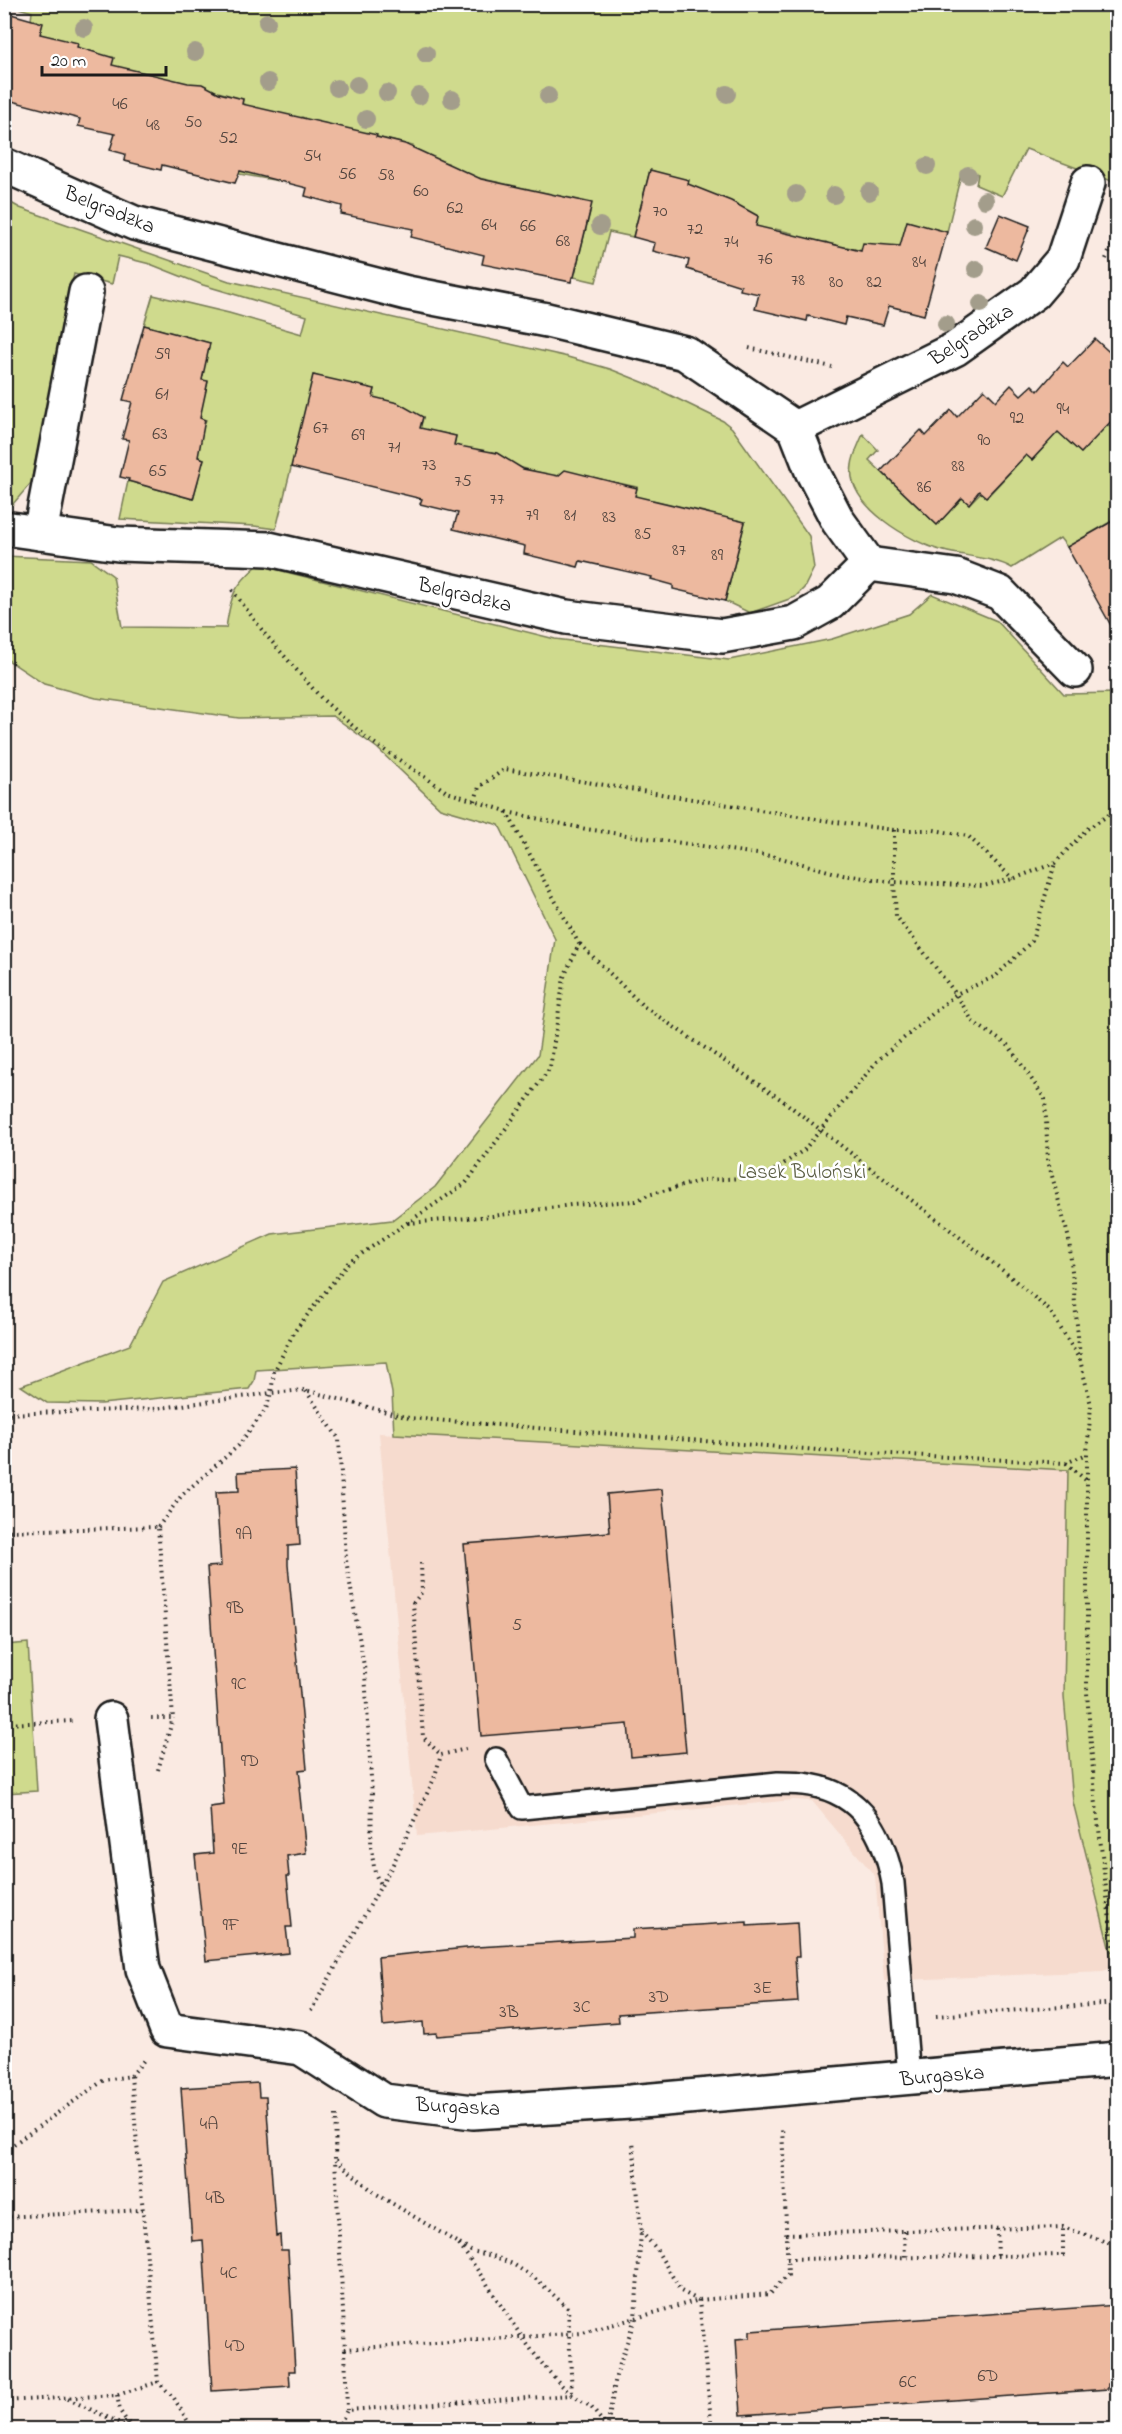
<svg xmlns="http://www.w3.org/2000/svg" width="1122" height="2434" viewBox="0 0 1122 2434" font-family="'Indie Flower',sans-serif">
<rect width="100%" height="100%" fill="#faeae2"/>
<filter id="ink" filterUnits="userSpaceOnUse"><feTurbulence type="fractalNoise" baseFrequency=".0167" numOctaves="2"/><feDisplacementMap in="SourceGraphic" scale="12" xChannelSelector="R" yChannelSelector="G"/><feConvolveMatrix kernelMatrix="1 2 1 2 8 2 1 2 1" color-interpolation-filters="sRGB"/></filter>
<g filter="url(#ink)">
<path fill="#f6dbce" d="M379,1433L1068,1470L1064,1696L1073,1802L1114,1967L1103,1971L884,1981L875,1876L812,1801L793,1800L417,1836Z"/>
<g fill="#cfda8d" stroke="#767b54" stroke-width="1.5">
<path d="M5,4L1117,5V183L1026,149L1002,196L976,185L978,174L962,170L947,232L899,251H861L847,247L844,254L826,242L788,248L792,233L775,229L773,235L755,230L758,216L685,197L688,182L650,170L633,237L609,232L596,282L574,277L590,212L579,200L465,175L445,177L448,163L430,159L411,160L413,146L323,123L303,124L304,118L302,117L285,182L239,174L255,109L242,105L243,99L204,88L110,71L113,57L94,59L40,34L31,20L32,12Z"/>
<path d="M4,199L20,208L229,281L564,356L610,369L645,383L723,421L732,428L809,536L814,568L804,588L795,597L750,613L725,601L745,522L728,518L726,524L708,519L709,513L653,500L634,501L637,487L564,471L557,477L453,450L456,436L438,432L436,438L419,433L423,417L404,412L373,397L375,389L315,382L317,376L314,375L276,529L254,526L120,519L128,481L193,499L198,481L193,479L204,459L196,456L199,422L204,424L206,420L198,418L208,382L201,379L210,343L144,325L153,295L229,313L302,334L307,316L203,285L150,264L118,256L112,284L74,274L31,483L13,504L5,509L4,317L7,318L8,315L5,313L4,277L8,278L9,275L5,274Z"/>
<path d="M1103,420L1115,431L1117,428V518L1067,547L1060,538L1012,568C996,558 963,556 944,551C911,543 845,505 852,465C853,455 859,444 863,434L878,450L869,460L937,525L949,512L958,494L969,504L981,492L987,497L1013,469L1021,450L1032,460L1045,446L1040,441L1053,427L1081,453L1094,439Z"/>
<path d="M4,556L91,560L113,576L122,627L226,628C231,595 233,587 258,565L555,639L729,660L832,639L909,614L932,594L997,621L1064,694L1117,693L1118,1917L1114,1967L1073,1802L1064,1696L1068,1470L394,1434L392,1393L386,1362L256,1370L254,1381L249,1389L101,1404L47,1403L21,1386L130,1345L163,1282L272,1234L392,1220L435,1187L538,1055L555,939L499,825L440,808L377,748L333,716L239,718L96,698L44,684L5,658Z"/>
<path d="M28,1643L37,1791L5,1793V1645Z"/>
</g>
<g fill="#edb99f" stroke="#1c1c1c" stroke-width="1.5">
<path d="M4,12L43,23L40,34L78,43L77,47L114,58L112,65L188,83L202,84L219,93L243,99L242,104L377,135L376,137L405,144L481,179L592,203L574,277H572L571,282L482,264L484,255L411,237L413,229L341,214L342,206L305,196L307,188L240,171L235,183L162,165L161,170L124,161L125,154L110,150L115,134L78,126L80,119L4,99Z"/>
<path d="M650,170L689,180L688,184L731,201L758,216L756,226L861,251L863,243L900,246L907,221L947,232L924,315L889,306L883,325L846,317L844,325L808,316L807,321L755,309L759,294L740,290L741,286L687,269L689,260L653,251L655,243L633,237Z"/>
<path d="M1000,214L1030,226L1016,260L986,247Z"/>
<path d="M144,325L210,343L202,380L208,381L200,418L205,420L198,457L204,459L193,499L128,481L129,479L120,477L129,440L122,439L132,402L123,400Z"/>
<path d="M1095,339L1118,360V414L1081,453L1058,432L1032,460L1026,455L986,497L979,491L969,504L962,498L937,525L881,471L921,430L926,436L951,410L957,417L984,389L996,401L1011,385L1021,395L1032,385L1038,391L1063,362L1068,367Z"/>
<path d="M313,375L375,389L373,397L398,403L423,417L420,428L456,436L454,445L497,453L523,469L558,476L565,470L637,488L635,496L745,522L725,601L673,589V585L651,579L652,577L580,561L578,567L524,554L525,546L453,529L458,513L420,504L422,499L291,467Z"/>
<path d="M1118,518V638L1067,547Z"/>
<path d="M295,1469L300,1545L288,1546V1565L307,1769L299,1770L301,1787H299L306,1853L287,1856L289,1876H287L292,1927H286L289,1953L206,1961L195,1855L213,1853L210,1807L224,1805L207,1567L221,1566L216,1492L239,1491L238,1472Z"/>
<path d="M662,1489L686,1752L631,1757L628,1724L481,1736L464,1544L610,1532L607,1494Z"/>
<path d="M747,1922V1926L797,1923L799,1957H795L798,2002L618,2014L619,2022L437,2036L436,2033L424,2034L423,2022L383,2026L378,1957L476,1947L633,1938V1929Z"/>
<path d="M258,2083L259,2097H266L276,2236L280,2235L281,2250H288L295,2371H289L290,2386L212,2391L203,2240L192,2241L181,2088Z"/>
<path d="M1118,2305V2384H1108V2389L741,2415L736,2339L750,2338V2331Z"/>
</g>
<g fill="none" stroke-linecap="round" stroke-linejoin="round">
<defs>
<path id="service" d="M496,1759L522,1808L778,1783C788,1783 800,1783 810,1785C863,1794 884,1835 893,1883L909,2077"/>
<g id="minor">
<path d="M4,165L134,223L407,293L547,320L685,353L795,428L812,471L838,521L869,564L956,576L1000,593L1075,670"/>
<path d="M795,428L955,349L1034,293L1063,259L1088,183"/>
<path d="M4,528L118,544L269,549L566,617L722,636L794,623L830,603L869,564"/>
<path d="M40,533L86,292"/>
<path d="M111,1719L143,1969L167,2030L301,2048L384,2101L473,2112L630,2102L1118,2059"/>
</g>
</defs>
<use href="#service" stroke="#1c1c1c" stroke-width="26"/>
<use href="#minor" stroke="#1c1c1c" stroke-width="38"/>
<g stroke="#1c1c1c" stroke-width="4" stroke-dasharray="1.5 4.5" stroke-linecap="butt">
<path d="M1106,259L1118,232"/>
<path d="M749,348L832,367"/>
<path d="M475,801L479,787L505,769L829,821L894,830H934L968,836L1013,879"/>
<path d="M507,812L586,829L777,857L843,875L894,882L896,916L956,994L973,1022L1009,1046L1045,1099L1048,1161L1069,1239L1080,1357"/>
<path d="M894,830V882L983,886L1013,879L1055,863L1087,829L1118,809"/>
<path d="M580,944L643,1006L782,1100L1006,1273L1050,1311L1080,1360L1091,1405L1087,1454V1693L1095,1796L1118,1988"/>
<path d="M408,1223L493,1216L571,1205L636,1201L648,1195L704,1180L746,1178L770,1173L804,1150L878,1060L956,994L996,976L1032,941L1055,863"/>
<path d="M306,1391L339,1439L346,1560L365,1672L372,1795L371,1848L375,1873L381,1887"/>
<path d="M4,1414L153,1409L271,1393L305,1390L409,1418L831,1451L1066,1463L1087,1454"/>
<path d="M1066,1463L1088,1482"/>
<path d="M158,1527L182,1495L238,1446L266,1409L271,1393L274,1372L294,1332L348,1263L466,1183L550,1068L564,977L579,944L506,811L447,792L368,739L323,700L265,634L230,587"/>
<path d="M4,1531L158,1527L173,1718H149"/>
<path d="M421,1563L422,1592L413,1603L423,1737L441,1755"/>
<path d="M4,1724L73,1721"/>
<path d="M158,1770L173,1718"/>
<path d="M311,2011L392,1866L434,1779L441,1755L466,1749"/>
<path d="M936,2016L1118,2003"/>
<path d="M131,2076L158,2382L174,2398L193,2430"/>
<path d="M336,2115L335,2159L345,2349L583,2333L699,2300L770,2294L788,2275L782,2126"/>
<path d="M4,2151L104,2080L131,2076L144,2060"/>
<path d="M336,2160L375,2193L471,2251L493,2256L513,2264L537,2280L568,2308L572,2395"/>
<path d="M4,2217L143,2210"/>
<path d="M997,2229L998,2256"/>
<path d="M904,2231L905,2257"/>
<path d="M641,2232L655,2247L681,2291L698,2300"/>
<path d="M786,2234L1063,2227L1118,2246"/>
<path d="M459,2245C498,2294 524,2352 571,2394"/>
<path d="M787,2259L1063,2255V2227"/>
<path d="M699,2300L712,2430"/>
<path d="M345,2349L347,2410"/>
<path d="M117,2395L120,2411L130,2426"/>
<path d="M68,2399L133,2429"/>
<path d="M4,2401L117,2395L158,2382"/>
<path d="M330,2430L341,2422L347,2410L572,2395L591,2407L606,2426"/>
<path d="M607,2430L616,2376L635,2318L641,2232L633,2141"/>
</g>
<use href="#service" stroke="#fff" stroke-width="21"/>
<use href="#minor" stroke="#fff" stroke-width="33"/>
</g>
<g fill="#a39d8b">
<circle cx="267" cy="22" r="9"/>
<circle cx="84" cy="28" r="9"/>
<circle cx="195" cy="52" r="9"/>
<circle cx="426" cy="54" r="9"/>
<circle cx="268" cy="82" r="9"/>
<circle cx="357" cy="85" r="9"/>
<circle cx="337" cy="88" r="9"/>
<circle cx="387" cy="93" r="9"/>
<circle cx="727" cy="94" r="9"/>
<circle cx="419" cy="96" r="9"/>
<circle cx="548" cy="96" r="9"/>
<circle cx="452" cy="99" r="9"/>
<circle cx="366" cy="119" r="9"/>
<circle cx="927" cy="166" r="9"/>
<circle cx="968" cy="175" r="9"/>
<circle cx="869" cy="192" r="9"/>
<circle cx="796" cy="194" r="9"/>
<circle cx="834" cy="195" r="9"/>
<circle cx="985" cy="200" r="9"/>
<circle cx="974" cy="225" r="9"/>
<circle cx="600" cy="226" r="9"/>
<circle cx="976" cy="269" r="9"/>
<circle cx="981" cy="304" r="9"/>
<circle cx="946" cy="324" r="9"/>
</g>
</g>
<g text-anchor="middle" stroke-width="5" stroke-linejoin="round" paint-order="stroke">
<g font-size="18" fill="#50433d">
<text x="120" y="109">46</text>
<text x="193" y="127">50</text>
<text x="153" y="130">48</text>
<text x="228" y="143">52</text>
<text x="312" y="161">54</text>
<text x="347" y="179">56</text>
<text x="386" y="180">58</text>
<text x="421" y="196">60</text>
<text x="455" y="213">62</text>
<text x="660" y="216">70</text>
<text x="489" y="230">64</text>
<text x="528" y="231">66</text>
<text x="695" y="234">72</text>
<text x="563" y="246">68</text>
<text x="731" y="247">74</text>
<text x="765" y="264">76</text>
<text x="919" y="267">84</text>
<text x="798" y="285">78</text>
<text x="836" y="287">80</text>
<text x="874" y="287">82</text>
<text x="162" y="359">59</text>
<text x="162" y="399">61</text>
<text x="1063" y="414">94</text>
<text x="1017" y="423">92</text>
<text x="321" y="433">67</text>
<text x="160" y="439">63</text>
<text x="358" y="440">69</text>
<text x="984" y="445">90</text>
<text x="394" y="452">71</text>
<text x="429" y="470">73</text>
<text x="958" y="471">88</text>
<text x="158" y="476">65</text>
<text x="463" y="486">75</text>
<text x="924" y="492">86</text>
<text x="497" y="504">77</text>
<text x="532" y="520">79</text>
<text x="570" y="520">81</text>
<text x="609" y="522">83</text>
<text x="643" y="539">85</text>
<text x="679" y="555">87</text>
<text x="717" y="560">89</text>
<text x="244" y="1539">9A</text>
<text x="235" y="1613">9B</text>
<text x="517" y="1630">5</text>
<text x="239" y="1689">9C</text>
<text x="250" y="1766">9D</text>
<text x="240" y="1854">9E</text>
<text x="231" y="1930">9F</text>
<text x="763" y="1993">3E</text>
<text x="659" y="2002">3D</text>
<text x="582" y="2012">3C</text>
<text x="509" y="2017">3B</text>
<text x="209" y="2129">4A</text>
<text x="215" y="2203">4B</text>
<text x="229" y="2278">4C</text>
<text x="235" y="2351">4D</text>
<text x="988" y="2381">6D</text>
<text x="908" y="2387">6C</text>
</g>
<g font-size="21" fill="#1c1c1c" stroke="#fff">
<text transform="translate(110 209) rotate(22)" y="7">Belgradzka</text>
<text transform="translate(971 334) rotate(-33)" y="7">Belgradzka</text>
<text transform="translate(465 594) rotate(13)" y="7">Belgradzka</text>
<text transform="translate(942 2075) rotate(-5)" y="7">Burgaska</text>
<text transform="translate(458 2106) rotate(3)" y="7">Burgaska</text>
</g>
<g font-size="21" fill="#5b5e44" stroke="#fff">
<text x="802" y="1178">Lasek Buloński</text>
</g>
</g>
<rect width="1122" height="2434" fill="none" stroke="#fff" stroke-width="24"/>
<rect x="12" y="12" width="1098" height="2410" fill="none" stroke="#1c1c1c" stroke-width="2" filter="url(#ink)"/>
<path d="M42 66v9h124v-9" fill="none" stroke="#1c1c1c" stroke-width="3"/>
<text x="51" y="66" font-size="18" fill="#1c1c1c" stroke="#ffffff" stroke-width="4.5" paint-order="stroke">20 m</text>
</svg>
